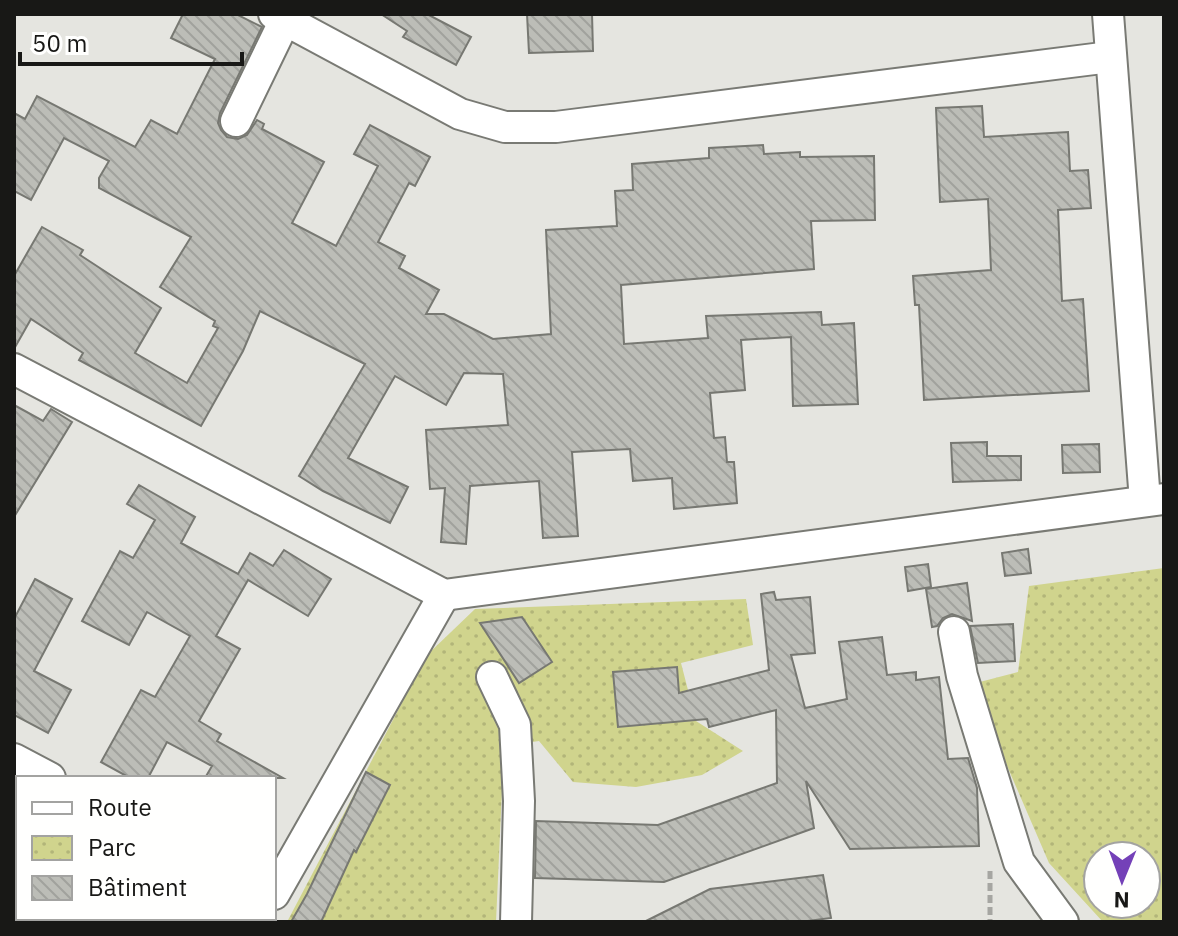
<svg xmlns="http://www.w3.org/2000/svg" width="1178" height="936" viewBox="0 0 1178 936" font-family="'IBM Plex Sans',sans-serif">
<defs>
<pattern id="park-dots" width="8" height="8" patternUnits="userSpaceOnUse" patternTransform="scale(2)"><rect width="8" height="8" fill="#d0d48d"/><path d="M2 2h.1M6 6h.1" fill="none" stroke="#b2b579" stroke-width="1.8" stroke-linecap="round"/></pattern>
<pattern id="building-back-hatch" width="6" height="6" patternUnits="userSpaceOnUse" patternTransform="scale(2)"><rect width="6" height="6" fill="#bcbdb7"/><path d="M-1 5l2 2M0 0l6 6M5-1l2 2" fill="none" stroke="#a1a29d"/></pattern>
</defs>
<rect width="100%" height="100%" fill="#e5e5e0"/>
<g fill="url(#park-dots)" fill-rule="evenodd">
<path d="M1164,568V922H1103L1049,863L1008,768L976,683L1018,672L1029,586ZM1098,856H1146V904H1098Z"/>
<path d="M746,599L753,645L681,663L696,721L743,751L702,775L636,787L573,782L539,741L504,746L496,922H287L427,655L475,609Z"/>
</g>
<g fill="url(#building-back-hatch)" stroke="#777872" stroke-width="2">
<path d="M183,14H236L262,27L220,113L218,123L221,130L227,137L238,139L247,135L257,120L264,124L262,129L324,162L292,223L336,246L378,166L354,154L370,125L430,157L415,186L409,183L378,242L405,256L399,268L439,290L426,314H444L493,339L551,334L546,230L617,226L615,191L633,190L632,164L709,158V148L763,145L764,154L800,152V157L874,156L875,220L811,221L814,269L621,285L624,344L708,338L706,316L821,312L822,325L854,323L858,404L793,406L791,337L741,340L745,390L710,393L714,438L725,437L727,462H734L737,503L674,509L672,478L633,481L630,449L572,452L578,536L543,538L539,481L470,486L466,544L441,542L445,488L430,489L426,430L508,425L503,374L464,373L446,405L395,376L348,458L408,487L390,523L323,491L299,476L365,364L260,311L243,351L201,426L79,360L83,353L31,319L14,349V276L42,227L83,250L80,255L161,308L135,353L187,383L218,328L213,326L215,321L160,287L191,237L99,188V178L109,161L64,138L31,200L14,191V113L25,119L37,96L135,147L151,120L177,134L215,59L171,38Z"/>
<path d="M381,14H427L471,37L456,65L403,37L407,31Z"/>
<path d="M527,14H592L593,51L529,53Z"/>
<path d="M982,106L984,137L1068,132L1070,171L1088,170L1091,208L1058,210L1062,301L1083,299L1089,391L924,400L919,305H915L913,276L991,270L988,199L940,202L936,108Z"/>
<path d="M14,405L43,421L51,409L72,422L14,517Z"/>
<path d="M987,442V456H1021V480L953,482L951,443Z"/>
<path d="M1099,444L1100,472L1063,473L1062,445Z"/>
<path d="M139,485L195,517L181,543L238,574L250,553L273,566L284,550L331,579L308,616L248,580L216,636L240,649L199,721L221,734L217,741L283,778H205L212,766L167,742L148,778H130L101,762L141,690L155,697L190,636L147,612L129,645L82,621L120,551L133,558L155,520L127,504Z"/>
<path d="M1028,549L1031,573L1005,576L1002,553Z"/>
<path d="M928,564L931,587L908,591L905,567Z"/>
<path d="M35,579L72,599L34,671L71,690L48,733L14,715V619Z"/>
<path d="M967,583L972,621L952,614L943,618L937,626L932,627L926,589Z"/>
<path d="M774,592L776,600L810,597L815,653L791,655L805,708L847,699L839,642L882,637L887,675L916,672V680L939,677L948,759L968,758L977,788L979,846L850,849L806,781L814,828L664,882L535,878L536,821L658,825L777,783L776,710L709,727L707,719L618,727L613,672L677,667L679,693L769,670L761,594Z"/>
<path d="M522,617L552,662L519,683L480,623Z"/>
<path d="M1013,624L1015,661L978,663L970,626Z"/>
<path d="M366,772L390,785L356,852L354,850L321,922H291L307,894Z"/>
<path d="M823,875L831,918L800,922H644L710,889Z"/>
</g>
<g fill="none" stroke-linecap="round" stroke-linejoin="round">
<defs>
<g id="minor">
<path d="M274,14L460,114L505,127H556L1110,57"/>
<path d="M1108,14L1145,501"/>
<path d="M236,121L285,20"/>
<path d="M14,369L444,595L1164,499"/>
<path d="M954,632L962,676L1019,862L1063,922"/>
<path d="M492,677L515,725L519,801L516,922"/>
<path d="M14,759L50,778"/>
<path d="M274,894L444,595"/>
<path d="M256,922L259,918"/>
</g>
</defs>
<use href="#minor" stroke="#797a74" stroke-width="34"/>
<path stroke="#a6a6a2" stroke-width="5" stroke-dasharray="8 4" stroke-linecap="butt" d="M990,871V922"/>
<use href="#minor" stroke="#fff" stroke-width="30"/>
</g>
<rect width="1178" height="936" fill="none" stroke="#181816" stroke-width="32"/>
<rect x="16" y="776" width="260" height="144" fill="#fffffe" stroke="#a3a3a1" stroke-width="2"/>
<rect x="32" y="802" width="40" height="12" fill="#ffffff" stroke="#a3a3a1" stroke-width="2"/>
<text x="88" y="816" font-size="24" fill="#181816">Route</text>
<rect x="32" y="836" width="40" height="24" fill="url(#park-dots)" stroke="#a3a3a1" stroke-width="2"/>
<text x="88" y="856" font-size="24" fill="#181816">Parc</text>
<rect x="32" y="876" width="40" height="24" fill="url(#building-back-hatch)" stroke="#a3a3a1" stroke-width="2"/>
<text x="88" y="896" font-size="24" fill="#181816">Bâtiment</text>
<g transform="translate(1122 880) rotate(181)"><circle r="38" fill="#fffffe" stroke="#a3a3a1" stroke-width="2"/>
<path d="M0-6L14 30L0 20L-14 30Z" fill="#7441b8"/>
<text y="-12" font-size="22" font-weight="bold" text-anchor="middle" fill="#181816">N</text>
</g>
<path d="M20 52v12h222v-12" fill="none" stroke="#181816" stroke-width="4"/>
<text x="32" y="52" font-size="24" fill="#181816" stroke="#fffffe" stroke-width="6" paint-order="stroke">50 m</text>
</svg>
